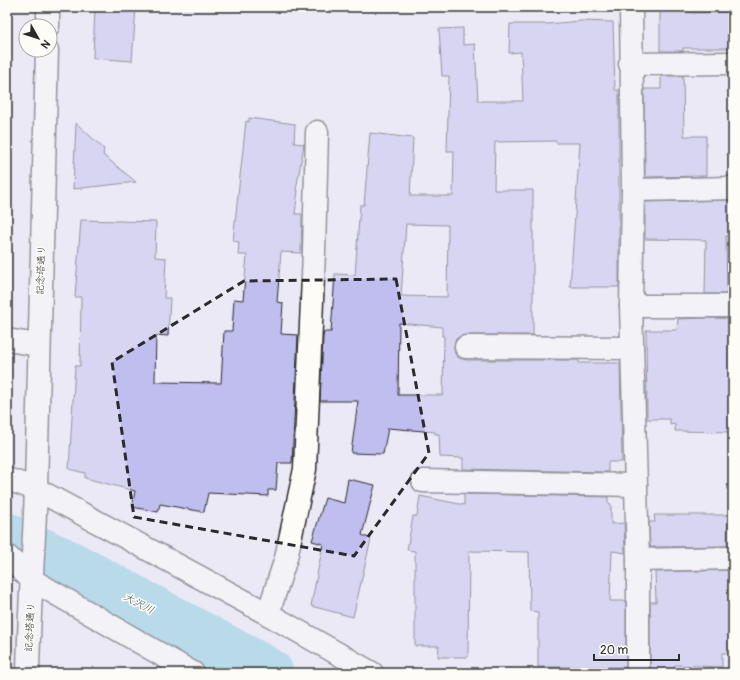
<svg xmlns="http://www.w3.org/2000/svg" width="740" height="680" viewBox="0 0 740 680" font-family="Pangolin,'Klee One',sans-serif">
<rect width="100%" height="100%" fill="#ebe9f5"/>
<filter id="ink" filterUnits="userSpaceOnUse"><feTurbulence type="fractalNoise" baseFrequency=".025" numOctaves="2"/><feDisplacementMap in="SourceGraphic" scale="8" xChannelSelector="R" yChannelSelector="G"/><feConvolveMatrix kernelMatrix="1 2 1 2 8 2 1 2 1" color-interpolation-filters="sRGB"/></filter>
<g filter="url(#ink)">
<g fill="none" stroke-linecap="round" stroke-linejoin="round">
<path stroke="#7cc9da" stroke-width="51" d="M7,538L65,564L268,673"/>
</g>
<g fill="#c0bdef" stroke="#2b2b2b" fill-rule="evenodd">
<path d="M95,7H136L132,61L93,58Z"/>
<path d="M660,7H686V12L694,13L733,12V48H683V51H660Z"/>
<path d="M581,21L613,22L615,90H619V287H570L580,143H556V141L495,142L494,190H533V335H466L460,336L455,340L454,347L455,354L459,358L466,360H579V363H620L622,462H608V472L463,469V458L440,457L439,434H435V432L388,428L383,454L351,453L358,401H320L323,337L324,332H331L335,274L355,275L360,205H364L370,133L413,138L410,196H453L454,151H447L449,76H442L439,29L463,28V45L475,44L478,101H523L521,52L509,53L510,24H547ZM406,224L448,225L447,297L401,296ZM399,323L442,327V336H444L443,395H398Z"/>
<path d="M661,76H683L684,136H706V176L645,177L644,89H661Z"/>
<path d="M249,118L295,124L294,143L304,144L296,190H298L295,214H302L301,253L281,252L277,302L283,303L281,334L298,335L292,463H278L276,490H268V496L208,493L204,512L160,504L158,512L132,507L135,491L85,478V473L69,469L75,366H80L81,297H75L81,220L156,222L155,257L166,258L164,298H170L168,336L156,335L155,382L221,383L224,331H232L234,299L243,300L247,255H238L239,242L233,241L246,121L249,122Z"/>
<path d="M76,123L104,149L103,155L136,182L73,189Z"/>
<path d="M733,200V236H726L727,294H705L706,240L645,239V202Z"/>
<path d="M705,318H728V321H733V432L675,431V424L670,425V419H647L646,330H677L678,319Z"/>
<path d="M348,479L375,485L362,535L371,539L353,617L311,606L323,544L312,541L325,498L344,503Z"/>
<path d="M464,494L608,497V503L611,504V524L624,523L625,553L612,551L610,601H626V667H538V612L530,611L529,552L469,551L468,657H438L439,646H415V551L407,550L413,516H417L420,496L464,505Z"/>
<path d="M654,515H728L727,546L650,547L649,522H655Z"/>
<path d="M733,570V653H722V667L675,665L673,673H650V602H656L655,572Z"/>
</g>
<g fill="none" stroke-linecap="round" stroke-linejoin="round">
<defs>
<g id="street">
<path d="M631,7L633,190L631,306L638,560V673"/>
<path d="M630,64L733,63"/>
<path d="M633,190L733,188"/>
<path d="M631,306H733"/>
<path d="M7,340L38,345"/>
<path d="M466,347L632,348"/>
<path d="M7,479L36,489L268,614L372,673"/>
<path d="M423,481L636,485"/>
<path d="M7,556L32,580L193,673"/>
<path d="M638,560L733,558"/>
<path d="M268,614L286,558L305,469L314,252L317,132"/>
</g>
<g id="secondary">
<path d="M48,26V7"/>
<path d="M28,673C29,611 34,550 36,488C39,342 43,196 47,50"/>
</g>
</defs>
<use href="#street" stroke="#2b2b2b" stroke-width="25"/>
<use href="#secondary" stroke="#2b2b2b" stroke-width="25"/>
<use href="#street" stroke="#fdfcf7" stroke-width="22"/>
<use href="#secondary" stroke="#fdfcf7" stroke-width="22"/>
</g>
</g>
<path d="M0 0H740V680H0ZM396,279L429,453L354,556L134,517L112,362L244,281Z" fill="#ebe9f5" fill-opacity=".55" fill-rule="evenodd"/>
<path fill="none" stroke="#2b2b2b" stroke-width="3" stroke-dasharray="8 5" stroke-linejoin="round" d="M396,279L429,453L354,556L134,517L112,362L244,281Z"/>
<g text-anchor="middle" stroke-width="3" stroke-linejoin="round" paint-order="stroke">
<g font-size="10" fill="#2b2b2b" stroke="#fdfcf7">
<text transform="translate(40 270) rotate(-88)" y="4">記念塔通り</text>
<text transform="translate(29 627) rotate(-87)" y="4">記念塔通り</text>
</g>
<g font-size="11" font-style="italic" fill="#435a60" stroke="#fdfcf7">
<text transform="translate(139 603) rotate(28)" y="4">大沢川</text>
</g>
</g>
<rect width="740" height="680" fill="none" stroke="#fdfcf7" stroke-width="24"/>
<rect x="12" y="12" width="716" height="656" fill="none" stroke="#2b2b2b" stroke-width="1.5" filter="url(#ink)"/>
<g transform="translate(38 38) rotate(129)"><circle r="19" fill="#fdfcf7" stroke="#a9a8a5"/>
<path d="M0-3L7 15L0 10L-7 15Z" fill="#2b2b2b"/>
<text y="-6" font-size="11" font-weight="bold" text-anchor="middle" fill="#2b2b2b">N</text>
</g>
<path d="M594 654v6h85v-6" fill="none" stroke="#2b2b2b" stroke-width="2"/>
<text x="600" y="654" font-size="12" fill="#2b2b2b" stroke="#fdfcf7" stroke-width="3" paint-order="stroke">20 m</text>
</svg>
